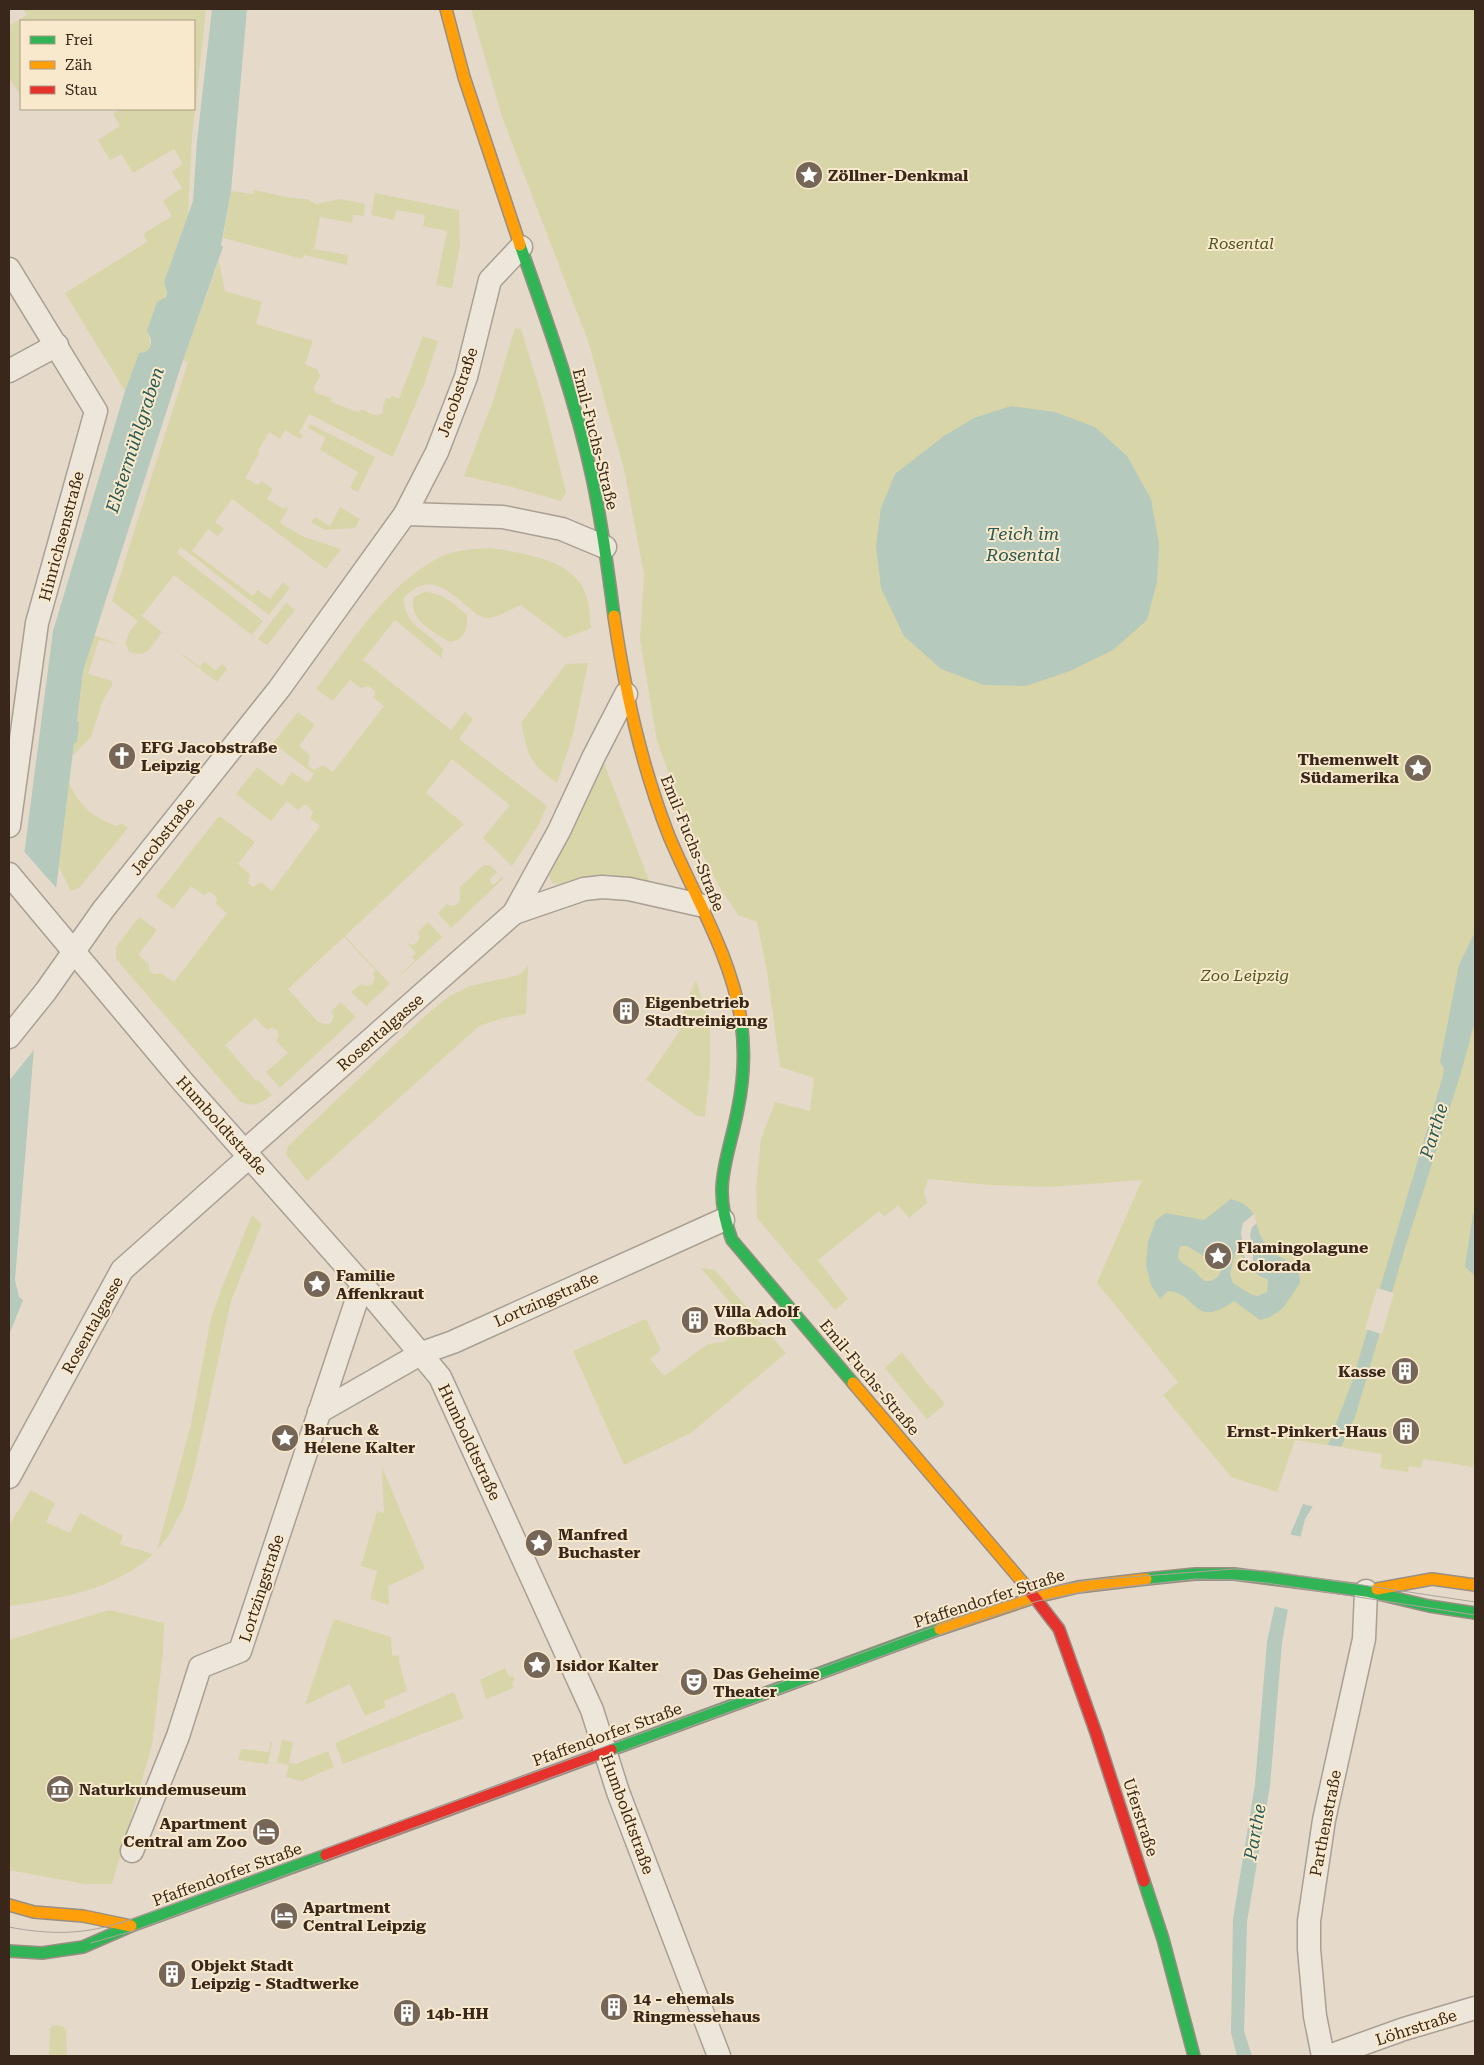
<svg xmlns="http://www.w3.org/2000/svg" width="1484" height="2065" viewBox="0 0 1484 2065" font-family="'Roboto Serif',serif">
<rect width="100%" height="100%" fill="#e5dac9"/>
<g fill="#d8d5a9">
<path d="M23,9H206L192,137L188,215L164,282C168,290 168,295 161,301L149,334L150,346L148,350L139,353L125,391L65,293L147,242L143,234L172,216L163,201L182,188L172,172L183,164L174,149L133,173L121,154L110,160L98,140L120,126L113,114L121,109H194V21H21V93L20,94L9,78V26L27,15Z"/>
<path d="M471,9H1475V1453L1473,1467L1423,1459L1421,1468L1409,1466L1408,1472L1380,1468L1382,1454L1295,1440L1277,1492L1231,1477L1163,1395L1178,1382L1097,1283L1142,1180L1049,1187L990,1185L928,1179L924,1192L927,1203L909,1218L898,1205L884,1217L879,1211L818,1260L848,1299L835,1310L757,1218L756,1188L761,1139L775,1102L810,1111L814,1078L780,1067L767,971L757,922L738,915L719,886L687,824L657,741L640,640L644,574L624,469L588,341L502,117Z"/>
<path d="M254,190L291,198L307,199L316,204L341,199L365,204L364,216L353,215L352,223L320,217L314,249L348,255L347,265L304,255L303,259L223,238L231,191L253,194Z"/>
<path d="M375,193L459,210L460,245L452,288L436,285L447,231L423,226L425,215L396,210L394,220L371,215Z"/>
<path d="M219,261L225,291L262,302L256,324L313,341L305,364L318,370V373L321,375L314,387L315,393L332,398L331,402L360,413L361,409C369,412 376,419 383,413V406L386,398L390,399L392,396L399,399L423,336L438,341L425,382L393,457L309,414L299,433L303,435L300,439L285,430L280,439L269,432L258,451L260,452L245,478L258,485L261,481L273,489L267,499L284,509L285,507L288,509L280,523L302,536L341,549L326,569L232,499L215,522L224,529L218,536L208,529L192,551L253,596L258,590L270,599L283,582L290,588L269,615L181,547L177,553L263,621L252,635L174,575L142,616L162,632C151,646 148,659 129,652L125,643L130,631L138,621L112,601L188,362L183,360Z"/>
<path d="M515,328L521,329L544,404L566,492L561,501L512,487L464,476L493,401Z"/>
<path d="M310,424L375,457L358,492L350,488L358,472L320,450L326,438L308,428Z"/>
<path d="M340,507L360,519L355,528L325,530L311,522L315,517L330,526Z"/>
<path d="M490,548C517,552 563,558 580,583C589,596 590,614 591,628L565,638L521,605C511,609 497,619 485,618C479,617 474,612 469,608C447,589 428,571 404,598C404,626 427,630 443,649L441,658L395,620L363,660L451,730L465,712L473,719L459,739L547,806L538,826L512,866L483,838L510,805L452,759L426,793L464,824L345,936L390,984L366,1006L351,992L361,984L366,986L372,984L375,978L373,973L375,970L344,937L288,989L318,1022L325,1024L331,1023L334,1016L331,1011L341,1002L356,1017L280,1088L266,1072L288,1053L276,1041L279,1036L277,1030L272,1028L267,1030L255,1018L225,1045L256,1081L258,1080L272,1095C261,1104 252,1108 239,1101L122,966L116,958V947L139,917L157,930L138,955L149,964C148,972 153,976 161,973L174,982L227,913L216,904L217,899L214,894L209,892L204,895L191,886L173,909L156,896L219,816L255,842L238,864L250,874L248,883L253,887L261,882L272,891L320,826L310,818L313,812L307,805H304L298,810L287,801L271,821L236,794L257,767L282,786L292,772L308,783L314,774L273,743L298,712L315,724L299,746L310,755L308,766L314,770L323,765L333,772L384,706L374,698L375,691L368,686L361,688L350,680L333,701L316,689C351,643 386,586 438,558C453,550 473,549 490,548Z"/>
<path d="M424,592C442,592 454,604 467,615C468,628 465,640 450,642C434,633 407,619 414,597Z"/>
<path d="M286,603L295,610L267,645L258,639Z"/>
<path d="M94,635L118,644L99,640L88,674L112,681V685L103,700L91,737L72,756L74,742H77L79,722L77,721L83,671Z"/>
<path d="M182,655H184L200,667L204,661L216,671L222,664L227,669L217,682Z"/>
<path d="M588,663L573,735L557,783C528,762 529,757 521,723L566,664Z"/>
<path d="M604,763L650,883L601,875L557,885L551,882L549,875L580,814L597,772Z"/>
<path d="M69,782C78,805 94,818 117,826L122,823L128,828L79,888L71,891L59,867Z"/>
<path d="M484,865H490L497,872L489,880L493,885L502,877L504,878L451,928L438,913L447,904L452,906C464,904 459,895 460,887Z"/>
<path d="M428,922L442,937L402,974L398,969L402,973L415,960L412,957L416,953L406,942L412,945L417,943L420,937L418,932Z"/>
<path d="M528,966L526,1014L503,1018L479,1026L307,1181L286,1154L288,1146L427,1014L450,996L470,986L519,975Z"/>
<path d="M696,980L710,1028V1070L705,1117L697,1116L646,1080L679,1032L688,998Z"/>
<path d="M252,1215L262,1224L231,1301L195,1467L184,1507L169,1535L157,1550L191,1424L211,1318L221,1290Z"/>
<path d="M701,1268L715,1270L786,1353L691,1433L624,1465L573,1351L646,1319L661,1350L650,1359L664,1376L708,1344L724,1342L746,1322Z"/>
<path d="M902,1352L931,1389H933L945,1404L927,1419L885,1368Z"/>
<path d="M382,1467L425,1569L388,1586L389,1605L370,1599L377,1571L361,1566L377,1511L384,1513Z"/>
<path d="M31,1490L55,1503L46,1522L70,1533L80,1513L123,1536L120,1544L153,1554C116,1590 57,1599 9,1606V1525Z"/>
<path d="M109,1610L164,1623L163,1653L152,1745L112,1884H85L9,1870V1640Z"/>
<path d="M334,1619L391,1637L392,1656L399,1655V1662L407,1691L384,1701L386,1707L365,1716L350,1684L305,1705Z"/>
<path d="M505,1668L509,1677L513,1676L515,1680L512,1682L514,1688L486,1699L480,1680Z"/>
<path d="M454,1692L464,1718L343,1764L335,1743Z"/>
<path d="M282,1740L293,1742L289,1763L296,1764L328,1751L334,1767L302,1781L286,1777L289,1765L277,1763Z"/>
<path d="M270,1742L272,1743L268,1764L238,1760L242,1749L269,1752Z"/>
<path d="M55,2025L62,2026L66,2030L67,2056H49L50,2028Z"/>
</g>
<g fill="#b5c9bc" fill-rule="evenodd">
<path d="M212,9H247L231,191L221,245L223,247L180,369L83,671L77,721L79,722L77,742L74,743L56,889L34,1048L15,1280L19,1297L23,1300L9,1335V971L53,631L125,391L139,353C152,352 154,341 147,331L157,302L166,297L167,292L164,282L193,201L197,141Z"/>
<path d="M1011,406L1055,412L1095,427L1127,456L1151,499L1159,544L1157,582L1147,620L1113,650L1070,671L1026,686L984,685L941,669L904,636L881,588L876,546L881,508L895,474L944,436L974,418Z"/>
<path d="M1475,932V1021L1460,1076L1405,1248L1355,1417L1315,1503L1305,1519L1301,1535L1282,1643L1270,1786L1247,1922L1244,2031L1252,2056H1237L1231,2033L1233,1919L1255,1784L1267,1642L1290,1535L1329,1442L1352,1382L1443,1076L1444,1069L1440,1062L1459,965Z"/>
<path d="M1231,1199C1262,1208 1251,1222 1265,1244C1273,1257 1289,1259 1299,1269L1300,1283L1283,1308L1270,1317L1260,1320L1234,1301C1193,1330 1199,1294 1168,1291L1160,1299L1151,1285L1146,1266L1148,1242L1156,1220L1166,1213L1204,1220ZM1181,1246H1187L1205,1257L1206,1263L1214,1261L1216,1254H1221C1227,1265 1219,1283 1205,1281C1200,1278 1198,1274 1193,1270C1183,1262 1173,1262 1181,1246ZM1235,1253H1239L1258,1275L1268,1280L1267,1292L1258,1296L1252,1295L1233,1283L1230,1274Z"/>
<path d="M1475,1212V1276L1465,1267L1473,1214Z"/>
</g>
<g fill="#e5dac9">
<path d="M22,849L58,890L37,1046L9,1081V951Z"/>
<path d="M1254,1214L1257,1223L1252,1227L1250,1235L1253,1250V1270L1245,1262L1241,1232L1243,1223Z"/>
<path d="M1377,1288L1394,1293L1382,1334L1365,1329Z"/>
<path d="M1326,1445L1344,1447L1315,1507L1300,1503Z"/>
<path d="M1288,1534L1303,1537L1290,1610L1272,1606Z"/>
</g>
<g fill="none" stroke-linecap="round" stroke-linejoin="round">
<defs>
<g id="street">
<path d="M9,269L96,411L37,623L9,826"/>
<path d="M9,371L57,345"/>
<path d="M405,514L503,517L562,529L605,547"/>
<path d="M9,874L183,1082L362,1284L440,1377L592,1710L618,1792L719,2056"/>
<path d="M514,913L584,889L602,887L629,889L700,905"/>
<path d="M9,1037L46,991L103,910L279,689L405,514L437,452L466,377L490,280L521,247"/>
<path d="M245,1151L514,913L559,831L594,756L626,694"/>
<path d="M319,1412L422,1353L453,1342L723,1220"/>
<path d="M9,1477L122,1270L250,1156"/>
<path d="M132,1851L178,1736L200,1667L240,1651L362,1284"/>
<path d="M1323,2056L1315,2016L1309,1949V1921L1324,1820L1364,1639L1366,1591"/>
<path d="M1329,2056L1404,2029L1475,2008"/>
</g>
<g id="fast">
<path d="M520,245C547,321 575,398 592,477C602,523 608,569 614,616"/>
<path d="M741,1020C745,1049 744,1079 738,1108C728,1162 711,1185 732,1240L853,1383"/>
<path d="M1146,1579L1195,1574H1234L1366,1591L1429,1606L1475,1613"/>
<path d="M611,1750L940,1629"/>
<path d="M1144,1881L1163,1939L1194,2056"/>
<path d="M9,1951L42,1953L83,1947L131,1926L326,1855"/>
</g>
<g id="slow">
<path d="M446,9L464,77L520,245"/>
<path d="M614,616C625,692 641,765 669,836C694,896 731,955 741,1020"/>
<path d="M853,1383L1025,1585"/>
<path d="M1377,1589L1432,1579L1475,1585"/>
<path d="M940,1629L1036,1597L1078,1587L1146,1579"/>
<path d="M9,1905L34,1912L83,1916L131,1926"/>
</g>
<g id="jam">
<path d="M1025,1585L1059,1629L1096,1733L1144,1881"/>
<path d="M326,1855L611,1750"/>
</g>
</defs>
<use href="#street" stroke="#aa9f93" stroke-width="25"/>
<use href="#fast" stroke="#998e82" stroke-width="14"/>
<use href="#slow" stroke="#998e82" stroke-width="14"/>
<use href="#jam" stroke="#998e82" stroke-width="14"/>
<use href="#street" stroke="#ece6db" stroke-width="22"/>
<use href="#fast" stroke="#30b455" stroke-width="11"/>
<use href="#slow" stroke="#ff9f0a" stroke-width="11"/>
<use href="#jam" stroke="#e5322d" stroke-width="11"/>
<g stroke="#aba49c" stroke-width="1">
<path d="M118,1924L977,1611L1055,1586L1091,1580L1234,1569L1270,1571L1475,1602"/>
<path d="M9,1927C49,1935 86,1935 125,1921"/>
<path d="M91,1943L133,1931L980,1620L1038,1601L1093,1590L1196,1579L1235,1580L1267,1583L1475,1615"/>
</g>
</g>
<defs>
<symbol id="sight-disc" viewBox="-11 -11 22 22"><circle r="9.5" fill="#756657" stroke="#f9e9cc"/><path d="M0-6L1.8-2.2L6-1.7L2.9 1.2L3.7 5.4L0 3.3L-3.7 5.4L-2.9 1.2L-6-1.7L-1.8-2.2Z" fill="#fff"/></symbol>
<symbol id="church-disc" viewBox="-11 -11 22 22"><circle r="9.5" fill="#756657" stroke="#f9e9cc"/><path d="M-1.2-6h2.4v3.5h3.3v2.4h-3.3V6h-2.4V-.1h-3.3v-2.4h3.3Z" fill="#fff"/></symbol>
<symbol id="building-disc" viewBox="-11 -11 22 22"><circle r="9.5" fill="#756657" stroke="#f9e9cc"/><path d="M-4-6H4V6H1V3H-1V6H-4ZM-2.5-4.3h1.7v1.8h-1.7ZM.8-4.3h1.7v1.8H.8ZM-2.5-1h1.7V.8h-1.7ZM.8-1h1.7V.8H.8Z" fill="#fff"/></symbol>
<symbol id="theatre-disc" viewBox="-11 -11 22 22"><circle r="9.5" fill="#756657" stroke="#f9e9cc"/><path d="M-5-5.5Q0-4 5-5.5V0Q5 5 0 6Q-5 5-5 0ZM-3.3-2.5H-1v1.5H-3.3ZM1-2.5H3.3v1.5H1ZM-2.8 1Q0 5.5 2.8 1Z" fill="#fff"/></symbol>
<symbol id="museum-disc" viewBox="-11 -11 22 22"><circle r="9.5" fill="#756657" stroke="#f9e9cc"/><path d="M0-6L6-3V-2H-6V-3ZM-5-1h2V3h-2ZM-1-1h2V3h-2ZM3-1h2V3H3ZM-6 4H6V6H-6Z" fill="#fff"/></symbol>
<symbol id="hotel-disc" viewBox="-11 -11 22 22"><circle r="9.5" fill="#756657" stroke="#f9e9cc"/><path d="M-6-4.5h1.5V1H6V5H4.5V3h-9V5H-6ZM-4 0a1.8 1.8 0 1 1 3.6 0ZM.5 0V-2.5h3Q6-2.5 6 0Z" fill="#fff"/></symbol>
</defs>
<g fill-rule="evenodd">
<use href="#sight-disc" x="793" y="159" width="32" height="32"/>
<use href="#church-disc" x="106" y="740" width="32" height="32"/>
<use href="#sight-disc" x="1402" y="752" width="32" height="32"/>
<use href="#building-disc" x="610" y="995" width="32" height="32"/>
<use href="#sight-disc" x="1202" y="1240" width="32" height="32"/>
<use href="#sight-disc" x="301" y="1268" width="32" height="32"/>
<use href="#building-disc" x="679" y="1304" width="32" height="32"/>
<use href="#building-disc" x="1389" y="1355" width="32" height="32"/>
<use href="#building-disc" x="1390" y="1415" width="32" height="32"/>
<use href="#sight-disc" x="269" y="1422" width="32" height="32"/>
<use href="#sight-disc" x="523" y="1527" width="32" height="32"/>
<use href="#sight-disc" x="521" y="1649" width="32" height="32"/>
<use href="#theatre-disc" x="678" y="1666" width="32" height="32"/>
<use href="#museum-disc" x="44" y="1773" width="32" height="32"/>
<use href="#hotel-disc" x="250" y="1816" width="32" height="32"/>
<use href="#hotel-disc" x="268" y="1900" width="32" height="32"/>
<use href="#building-disc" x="156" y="1958" width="32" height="32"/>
<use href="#building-disc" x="598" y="1991" width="32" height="32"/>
<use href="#building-disc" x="391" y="1997" width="32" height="32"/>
</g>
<g text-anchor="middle" stroke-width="4" stroke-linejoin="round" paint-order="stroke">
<g font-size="16" font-weight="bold" fill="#38271a" stroke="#f9e9cc" text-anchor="start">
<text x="828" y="181">Zöllner-Denkmal</text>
<text x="141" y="753">EFG Jacobstraße<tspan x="141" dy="18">Leipzig</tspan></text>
<text x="1399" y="765" text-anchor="end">Themenwelt<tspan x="1399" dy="18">Südamerika</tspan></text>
<text x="645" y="1008">Eigenbetrieb<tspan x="645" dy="18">Stadtreinigung</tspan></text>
<text x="1237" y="1253">Flamingolagune<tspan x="1237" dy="18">Colorada</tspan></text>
<text x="336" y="1281">Familie<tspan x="336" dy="18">Affenkraut</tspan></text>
<text x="714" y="1317">Villa Adolf<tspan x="714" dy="18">Roßbach</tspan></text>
<text x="1386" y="1377" text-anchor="end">Kasse</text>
<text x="304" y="1435">Baruch &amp;<tspan x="304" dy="18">Helene Kalter</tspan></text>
<text x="1387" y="1437" text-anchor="end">Ernst-Pinkert-Haus</text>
<text x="558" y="1540">Manfred<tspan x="558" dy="18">Buchaster</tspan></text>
<text x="556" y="1671">Isidor Kalter</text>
<text x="713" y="1679">Das Geheime<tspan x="713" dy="18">Theater</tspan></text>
<text x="79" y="1795">Naturkundemuseum</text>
<text x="247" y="1829" text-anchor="end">Apartment<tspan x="247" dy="18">Central am Zoo</tspan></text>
<text x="303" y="1913">Apartment<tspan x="303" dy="18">Central Leipzig</tspan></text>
<text x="191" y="1971">Objekt Stadt<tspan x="191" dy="18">Leipzig - Stadtwerke</tspan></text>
<text x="633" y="2004">14 - ehemals<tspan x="633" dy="18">Ringmessehaus</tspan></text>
<text x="426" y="2019">14b-HH</text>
</g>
<g font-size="16" font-style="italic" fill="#4d571f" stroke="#f9e9cc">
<text x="1241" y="249">Rosental</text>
<text x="1245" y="981">Zoo Leipzig</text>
</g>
<g font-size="16" fill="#38271a" stroke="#f9e9cc">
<text transform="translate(457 392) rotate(-71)" y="6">Jacobstraße</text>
<text transform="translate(596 439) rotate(76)" y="6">Emil-Fuchs-Straße</text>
<text transform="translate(61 536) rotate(-75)" y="6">Hinrichsenstraße</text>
<text transform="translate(162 836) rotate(-52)" y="6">Jacobstraße</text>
<text transform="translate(693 843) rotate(68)" y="6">Emil-Fuchs-Straße</text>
<text transform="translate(380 1032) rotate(-41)" y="6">Rosentalgasse</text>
<text transform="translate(222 1125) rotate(48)" y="6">Humboldtstraße</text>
<text transform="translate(546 1299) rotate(-24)" y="6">Lortzingstraße</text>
<text transform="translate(92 1325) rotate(-61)" y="6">Rosentalgasse</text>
<text transform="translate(870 1377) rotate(50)" y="6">Emil-Fuchs-Straße</text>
<text transform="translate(470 1442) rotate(65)" y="6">Humboldtstraße</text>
<text transform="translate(261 1588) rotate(-72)" y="6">Lortzingstraße</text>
<text transform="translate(989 1598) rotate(-18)" y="6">Pfaffendorfer Straße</text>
<text transform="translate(607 1734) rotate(-20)" y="6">Pfaffendorfer Straße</text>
<text transform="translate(628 1814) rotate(70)" y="6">Humboldtstraße</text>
<text transform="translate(1141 1817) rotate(72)" y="6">Uferstraße</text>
<text transform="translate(1325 1823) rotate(-79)" y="6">Parthenstraße</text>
<text transform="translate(227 1874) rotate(-20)" y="6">Pfaffendorfer Straße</text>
<text transform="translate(1416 2027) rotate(-18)" y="6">Löhrstraße</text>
</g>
<g font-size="18" font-style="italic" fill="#285a53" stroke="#f9e9cc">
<text transform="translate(135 440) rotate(-72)" y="6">Elstermühlgraben</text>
<text x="1023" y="540">Teich im<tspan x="1023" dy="21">Rosental</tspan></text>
<text transform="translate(1434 1131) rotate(-73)" y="6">Parthe</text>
<text transform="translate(1255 1832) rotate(-80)" y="6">Parthe</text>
</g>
</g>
<rect width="1484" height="2065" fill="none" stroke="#38271a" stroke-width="20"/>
<rect x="20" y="20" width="175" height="90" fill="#f9e9cc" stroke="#ac9b85"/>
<rect x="30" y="36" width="25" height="8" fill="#30b455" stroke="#ac9b85"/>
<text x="65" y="45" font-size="15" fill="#38271a">Frei</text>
<rect x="30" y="61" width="25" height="8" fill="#ff9f0a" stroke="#ac9b85"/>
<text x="65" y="70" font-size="15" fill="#38271a">Zäh</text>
<rect x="30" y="86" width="25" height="8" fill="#e5322d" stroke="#ac9b85"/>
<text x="65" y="95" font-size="15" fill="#38271a">Stau</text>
</svg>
